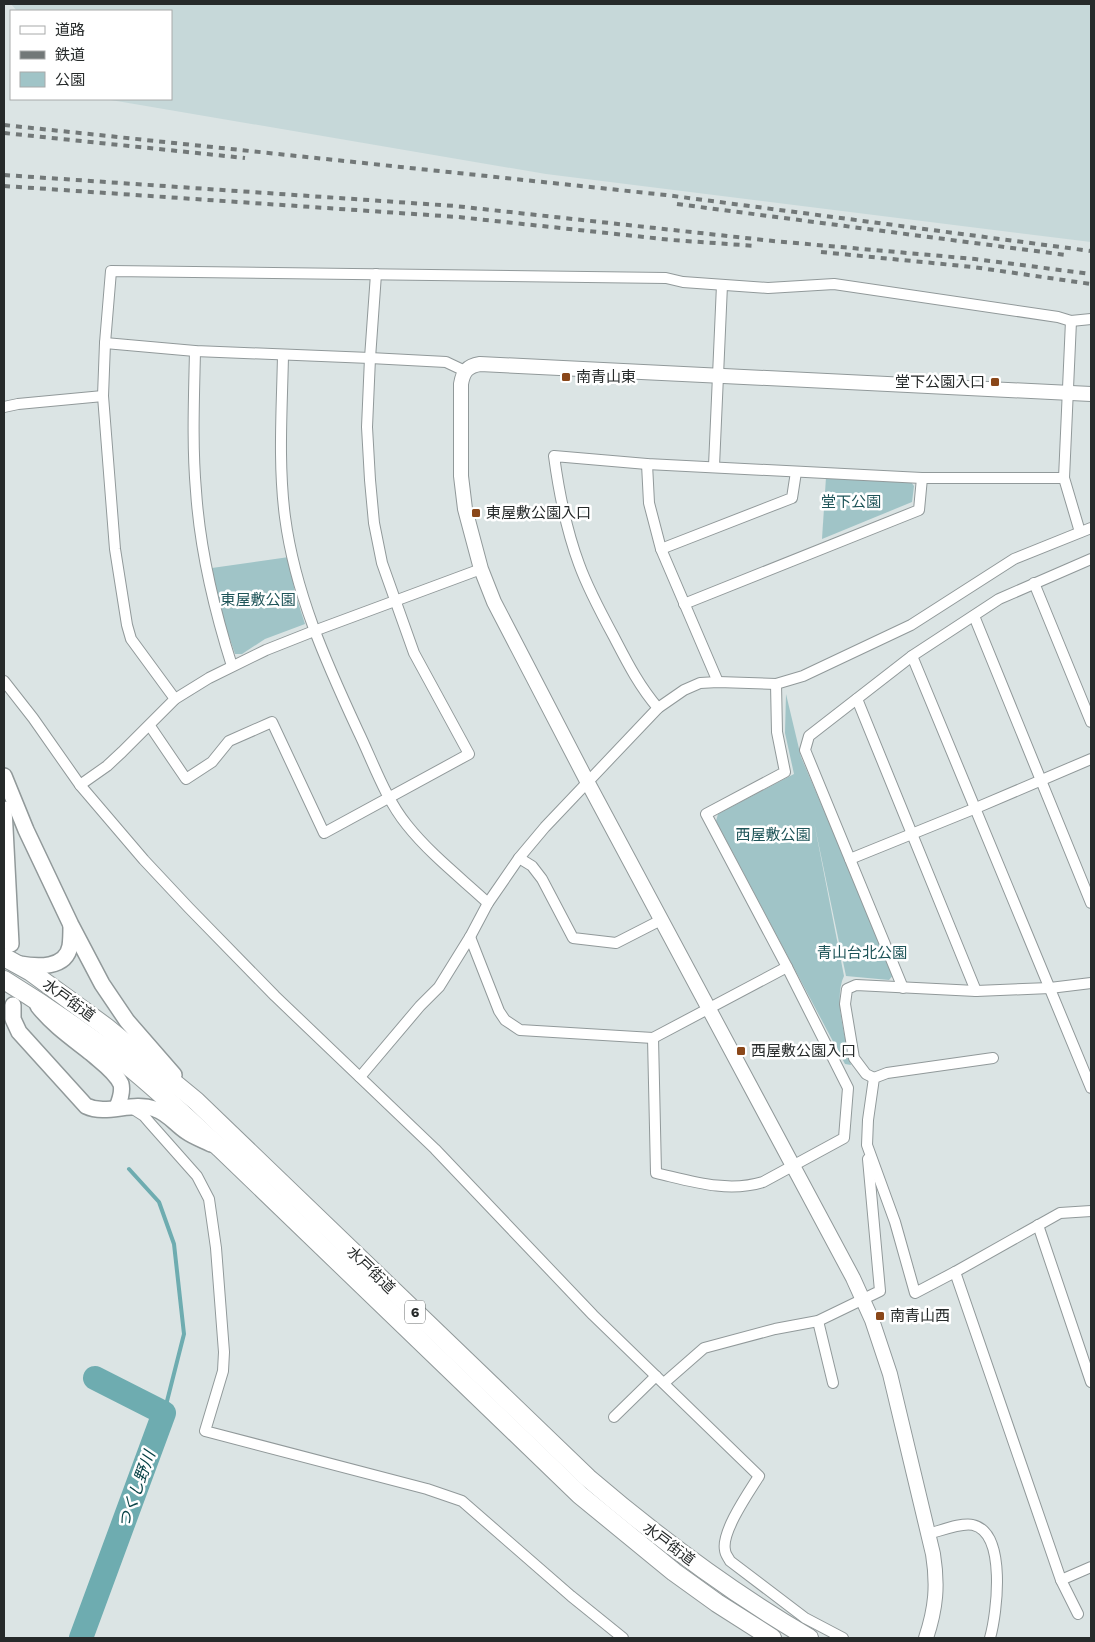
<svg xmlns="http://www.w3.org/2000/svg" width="1095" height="1642" viewBox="0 0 1095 1642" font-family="'Work Sans','Noto Sans JP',sans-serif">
<rect width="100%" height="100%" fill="#dbe4e4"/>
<path fill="#c6d8d9" d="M11,4H1091V242L546,174L105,99H171V11H17Z"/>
<g fill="#a0c4c7">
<path d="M826,477L911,482L914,486L912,502L822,539Z"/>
<path d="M289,557L295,593L305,624L265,639L242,654H235C226,626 214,598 212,568Z"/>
<path d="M786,694L801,757L894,974L889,980L846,976L814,822L844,976C833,999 846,1039 851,1065L845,1064L716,821L718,814L794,774L785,733Z"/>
</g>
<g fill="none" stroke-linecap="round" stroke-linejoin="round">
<path stroke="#6eacb0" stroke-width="4" d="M129,1169L159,1202L174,1244L184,1334L164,1413"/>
<path stroke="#6eacb0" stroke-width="24" d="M81,1638L164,1413L95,1378"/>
<defs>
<g id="minor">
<path d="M1071,321L1064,478L1080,532"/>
<path d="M105,343L195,351L370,358L446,362L465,371"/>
<path d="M195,351C194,398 192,445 196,491C200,551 214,609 232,666"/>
<path d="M283,355C282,409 278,463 285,517C295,593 326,662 358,731C373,762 385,798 407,825C430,854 461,878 488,903"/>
<path d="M4,407L18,404L103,396"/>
<path d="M647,464L649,503L661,549L718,682"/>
<path d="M714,466L722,285"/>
<path d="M661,549L792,498L796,472"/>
<path d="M1034,583L1091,722"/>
<path d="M684,604L919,510L922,478"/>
<path d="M974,616L1091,903"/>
<path d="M912,656L1091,1088"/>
<path d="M4,681L33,718L80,785L144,860L189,908L275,996L435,1149L593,1315L759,1476C749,1492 721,1532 725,1550C725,1554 728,1557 730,1561L805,1618L843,1638"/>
<path d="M175,699L131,639L127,625L115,549L103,396L105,343L111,271L666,278L683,282L768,288L834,284L1058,317L1071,321L1091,319"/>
<path d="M857,699L976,991"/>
<path d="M658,708C639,686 627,662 614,637C601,613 588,589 579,564C566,529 559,493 554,456L647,464L922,478H1064"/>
<path d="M150,726L186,779L212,762L229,741L272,722L324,833L469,754L414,653L382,563L374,523L370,480L367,427L370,358L376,274"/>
<path d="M80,785L107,766L122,752L175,699L209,678L266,650L314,631L481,569"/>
<path d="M519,858L532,866L542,879L573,938L616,943L661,920"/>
<path d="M850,859L976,808L1091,759"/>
<path d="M470,937L499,1011L505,1020L520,1030L653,1038L787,967"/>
<path d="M903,988L805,750L809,736L912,656L999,599L1091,559"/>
<path d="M653,1038L656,1173C691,1181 727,1193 763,1182L844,1138L848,1088L787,967L706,814L785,772L777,732L776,684"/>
<path d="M993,1058L887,1073L874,1078L868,1120L867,1145L895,1222L915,1293L955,1272L1061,1580L1078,1614"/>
<path d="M360,1077L420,1006L439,987L470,937L488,903L519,858L545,827L658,708L684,690L700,683L718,682L776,684L803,676L911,625L1014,559L1091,528"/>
<path d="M874,1078L866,1074L854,1058L845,1004L847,989L856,985L976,991L1050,988L1091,983"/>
<path d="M130,1107L144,1116L150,1123L197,1176L209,1199L216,1248L224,1352L223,1371L205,1431L427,1489L462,1501L571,1596L623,1638"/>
<path d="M1038,1225L1091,1382"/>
<path d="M955,1272L1060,1213L1091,1211"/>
<path d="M818,1321L833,1383"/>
<path d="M664,1383L704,1348L775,1329L818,1321L880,1291L868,1159"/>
<path d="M614,1417L656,1376"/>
<path d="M928,1534C940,1531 962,1522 973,1525C1007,1533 997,1613 990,1638"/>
<path d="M1061,1580L1091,1567"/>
</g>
<path id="tertiary" d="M926,1638C936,1608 938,1585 933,1554L890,1374L872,1320L853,1278L588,783L494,602L481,569L465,509L461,476V384C463,372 467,366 480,364L1091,394"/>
<g id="secondary">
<path d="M4,776L26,830L71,925L102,984L127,1021L174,1075"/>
<path d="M4,809L11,944"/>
<path d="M20,964C37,967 66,969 70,946C71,940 71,933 71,926"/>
<path d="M13,1005V1019L19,1032L86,1106C107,1116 131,1101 155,1109C168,1113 176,1125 187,1132C194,1137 203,1140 211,1144"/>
<path d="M38,1006C53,1025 72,1038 91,1053C101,1062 115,1071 121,1084C123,1092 120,1100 117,1107"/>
</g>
<g id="trunk">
<path d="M4,957L31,972L106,1027L196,1101L588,1478C658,1538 730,1592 809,1638"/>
<path d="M4,980C43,1004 81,1030 117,1057C153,1085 186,1117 220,1148L580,1495L674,1572L717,1603L772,1638"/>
</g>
</defs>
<use href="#minor" stroke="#91999a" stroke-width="12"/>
<use href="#tertiary" stroke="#91999a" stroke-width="16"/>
<use href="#secondary" stroke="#91999a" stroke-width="18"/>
<use href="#trunk" stroke="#91999a" stroke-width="20"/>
<use href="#minor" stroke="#fff" stroke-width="10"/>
<use href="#tertiary" stroke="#fff" stroke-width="14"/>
<use href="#secondary" stroke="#fff" stroke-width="15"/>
<use href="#trunk" stroke="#fff" stroke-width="18"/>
<g stroke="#727878" stroke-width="4" stroke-dasharray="6 6" stroke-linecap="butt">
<path d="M4,125L666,195L1091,251"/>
<path d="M4,133L245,158"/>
<path d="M4,175L455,206L773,241L975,259L1091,274"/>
<path d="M4,186L458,217L672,240L756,246"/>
<path d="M677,204L1066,255"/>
<path d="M821,252L973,267L1091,284"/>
</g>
</g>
<g fill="#8a4719" stroke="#fff" stroke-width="2">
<rect x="561" y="372" width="10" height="10" rx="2.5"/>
<rect x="990" y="377" width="10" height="10" rx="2.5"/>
<rect x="471" y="508" width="10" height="10" rx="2.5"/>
<rect x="736" y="1046" width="10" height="10" rx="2.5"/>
<rect x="875" y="1311" width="10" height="10" rx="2.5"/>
</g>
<g text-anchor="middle" stroke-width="5" stroke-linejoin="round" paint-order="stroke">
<rect fill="#fff" stroke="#676a6a" stroke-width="1" x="405" y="1300.5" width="20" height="23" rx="4"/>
<g font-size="14" font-weight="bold" fill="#262a2a">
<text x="415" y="1317">6</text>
</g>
<g font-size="15" fill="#262a2a" stroke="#fff" text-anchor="start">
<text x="576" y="382">南青山東</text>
<text x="985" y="387" text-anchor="end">堂下公園入口</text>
<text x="486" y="518">東屋敷公園入口</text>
<text x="751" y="1056">西屋敷公園入口</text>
<text x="890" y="1321">南青山西</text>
</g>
<g font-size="15" fill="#1e5458" stroke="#fff">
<text x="851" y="507">堂下公園</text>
<text x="258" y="605">東屋敷公園</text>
<text x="773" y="840">西屋敷公園</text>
<text x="862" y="958">青山台北公園</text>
</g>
<g font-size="15" fill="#262a2a" stroke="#fff">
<text transform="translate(69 1000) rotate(36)" y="5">水戸街道</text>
<text transform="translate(371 1270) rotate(44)" y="5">水戸街道</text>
<text transform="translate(669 1544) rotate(37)" y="5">水戸街道</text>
</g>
<g font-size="16" font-style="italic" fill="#084347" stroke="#fff">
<text transform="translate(136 1489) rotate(-70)" y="6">つくし野川</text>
</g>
</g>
<rect width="1095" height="1642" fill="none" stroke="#262a2a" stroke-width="10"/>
<rect x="10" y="10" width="162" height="90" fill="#ffffff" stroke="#a8aaaa"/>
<rect x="20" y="26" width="25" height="8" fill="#ffffff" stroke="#a8aaaa"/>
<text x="55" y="35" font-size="15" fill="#262a2a">道路</text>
<rect x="20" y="51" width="25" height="8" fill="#727878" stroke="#a8aaaa"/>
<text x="55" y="60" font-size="15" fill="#262a2a">鉄道</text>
<rect x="20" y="72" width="25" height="15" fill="#a0c4c7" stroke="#a8aaaa"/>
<text x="55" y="85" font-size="15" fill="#262a2a">公園</text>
</svg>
